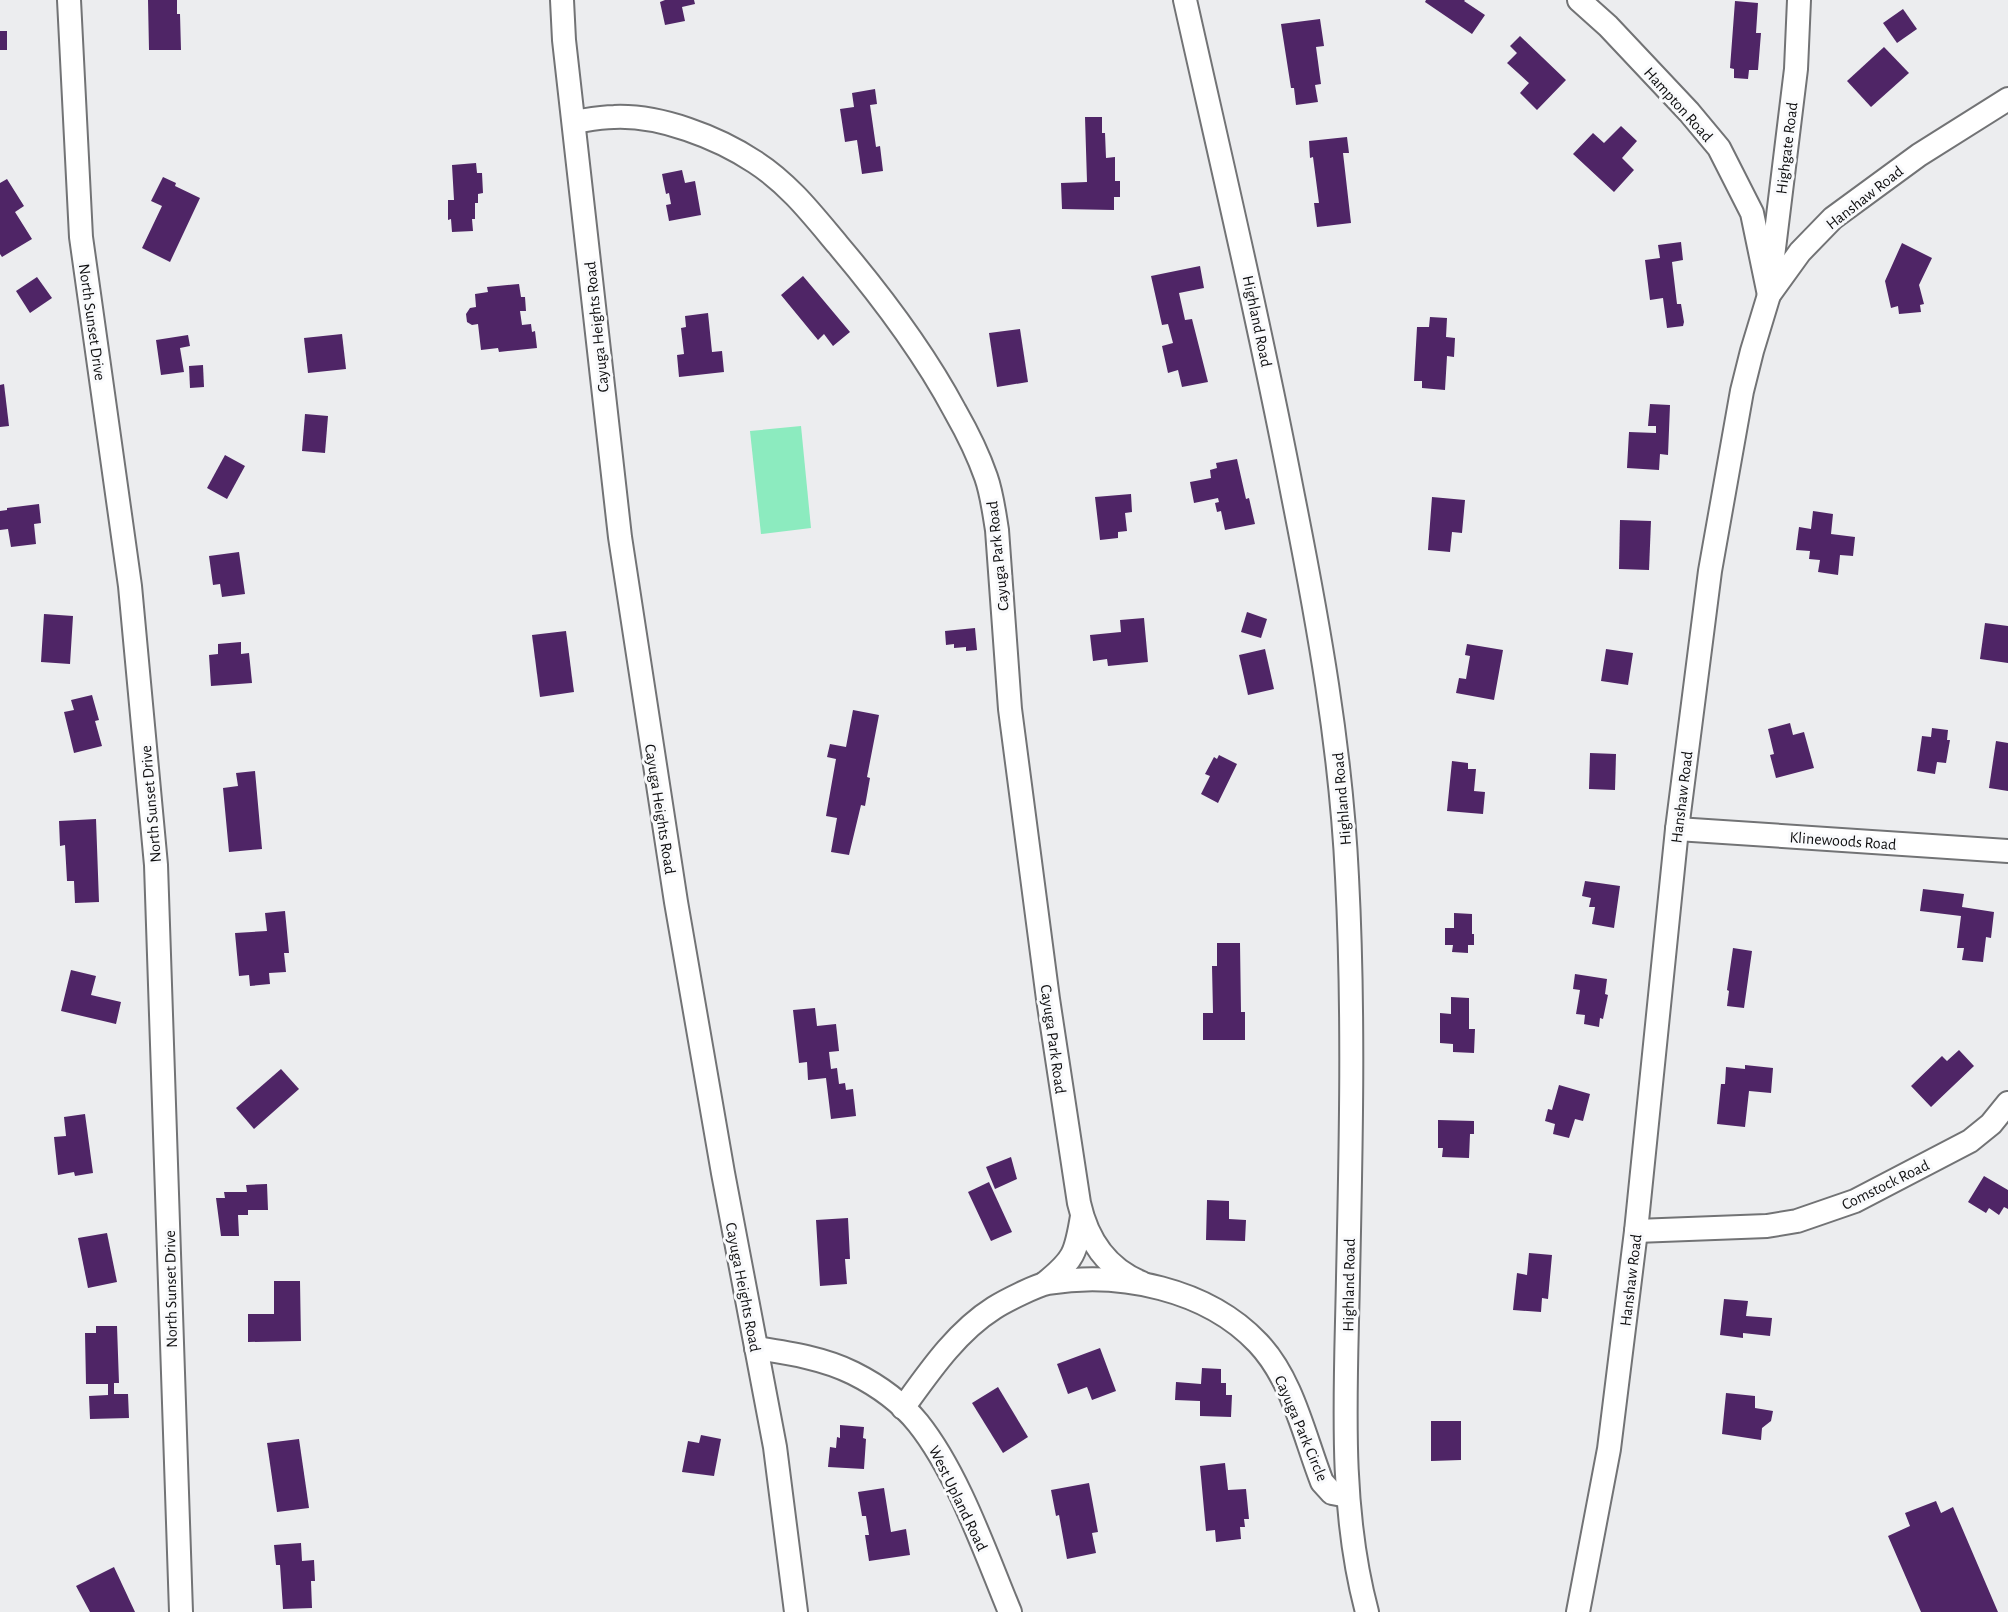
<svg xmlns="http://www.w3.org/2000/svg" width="2008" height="1612" viewBox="0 0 2008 1612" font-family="'Alegreya Sans',sans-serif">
<rect width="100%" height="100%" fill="#ecedef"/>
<path fill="#8cebbf" d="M801,426L811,528L761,534L750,431Z"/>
<g fill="#4f2566">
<path d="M148,0H177V14H180L181,50H149Z"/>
<path d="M665,0H694L695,4L682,7L685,21L665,25L660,2Z"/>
<path d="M1426,0H1465L1464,1L1485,15L1472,34L1425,2Z"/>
<path d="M1735,1L1758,3L1756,33H1761L1758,70H1749L1748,79L1734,78V69L1730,68Z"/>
<path d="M1903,9L1917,29L1897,43L1883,23Z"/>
<path d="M1320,19L1324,46L1316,47L1321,84L1315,85L1318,102L1296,105L1294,88H1291L1281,24Z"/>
<rect x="0" y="31" width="7" height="19"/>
<path d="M1520,36L1566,80L1537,110L1520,93L1529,83L1507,63L1517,53L1510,46Z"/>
<path d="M1884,47L1909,73L1871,107L1847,81Z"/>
<path d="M875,89L877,104L870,105L876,147L880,146L883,171L862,174L857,140L845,142L840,109L854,107L852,93Z"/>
<path d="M1085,117H1102V133H1105L1106,158L1115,157V181H1120V197H1114V210L1062,209L1061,183L1087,182Z"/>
<path d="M1621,126L1637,141L1622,158L1634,170L1614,192L1573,154L1593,133L1604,143Z"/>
<path d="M1347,137L1349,153H1343L1351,223L1317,227L1314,203H1319L1313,157L1310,158L1309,141Z"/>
<path d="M476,163L477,173H482L483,193L478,194V203H475V219H472L473,231L452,232L451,219L448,220V200H454L452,165Z"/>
<path d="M682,170L685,183L695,181L701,215L669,221L666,205L671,204L669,193L666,194L662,174Z"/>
<path d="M163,177L176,183L175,186L200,198L170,262L142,248L162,206L151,201Z"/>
<path d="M7,179L24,206L15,212L32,239L2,257L0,254V183Z"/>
<path d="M1681,242L1683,260L1672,262L1677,304H1681L1684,322L1683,326L1667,328L1663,298L1650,300L1645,260L1660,258L1658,245Z"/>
<path d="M1902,243L1932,258L1919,285L1924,304L1920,305L1921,312L1899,314L1898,306L1891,308L1885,281Z"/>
<path d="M1200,266L1204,288L1179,293L1185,320L1192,319L1208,382L1182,387L1178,370L1168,373L1162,346L1173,343L1168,324L1162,325L1151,276Z"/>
<path d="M803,276L850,332L833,346L824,334L818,340L781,295Z"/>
<path d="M37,277L52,298L30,313L16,291Z"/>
<path d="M519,284L521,297H525L526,311H520L522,325L531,324L532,332L535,331L537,348L499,352L498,348L481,350L478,324L472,325L467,322L466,314L470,308L476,307L475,294L488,292L487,287Z"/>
<path d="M708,313L712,352L722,351L724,372L679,377L677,355L684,354L681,328L686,327L685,316Z"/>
<path d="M1430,317L1447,318L1446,337L1455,338L1454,357L1447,356L1445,390L1422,388V381H1414L1417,327H1429Z"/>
<path d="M1020,329L1028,382L997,387L989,333Z"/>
<path d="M342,334L346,369L308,373L304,338Z"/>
<path d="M188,335L190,346L180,348L184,372L161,375L156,340Z"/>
<path d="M203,365L204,387L190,388L189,366Z"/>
<path d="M4,384L9,426L0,427V385Z"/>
<path d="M1650,404L1670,405L1668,455L1660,454L1659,470L1627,468L1629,432L1656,433V426H1648Z"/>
<path d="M305,414L328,416L325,453L302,451Z"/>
<path d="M225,455L245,466L227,499L207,488Z"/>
<path d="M1237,459L1246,499L1249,498L1255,524L1225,530L1221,511L1217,512L1215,503L1219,502L1218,498L1194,503L1190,482L1211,478L1210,470L1217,468L1216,463Z"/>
<path d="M1131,494L1132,512L1125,513L1127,531L1118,532V538L1100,540L1095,497Z"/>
<path d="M1432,497L1465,500L1462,533L1452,532L1450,552L1428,550Z"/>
<path d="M39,504L41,523L34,524L36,544L11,547L8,529L0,530V511L7,510V508Z"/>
<path d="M1813,511L1833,514L1831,534L1855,537L1853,556L1840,555L1838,575L1818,572L1820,560L1809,559L1810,551L1796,550L1799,527L1811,529Z"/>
<path d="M1620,520L1651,521L1649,570L1619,569Z"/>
<path d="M239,552L245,594L222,597L220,584L213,585L209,556Z"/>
<path d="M1247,612L1267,619L1261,638L1241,632Z"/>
<path d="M44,614L73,616L70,664L41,662Z"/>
<path d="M1144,618L1148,662L1108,666L1107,659L1093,661L1090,635L1121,632L1120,620Z"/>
<path d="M1985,623L2008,626V663L1980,659Z"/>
<path d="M975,628L977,650L966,651V647L954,648V644L946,645L945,631Z"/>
<path d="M566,631L574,692L540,697L532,635Z"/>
<path d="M241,642V654L249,653L252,683L211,686L209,655L218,654V644Z"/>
<path d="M1467,644L1503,650L1494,700L1456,693L1459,678L1466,679L1470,656L1465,655Z"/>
<path d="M1265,649L1274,689L1248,695L1239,655Z"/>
<path d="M1606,649L1633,653L1628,685L1601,681Z"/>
<path d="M92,695L99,720L95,721L102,746L74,753L64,712L74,710L71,700Z"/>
<path d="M853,710L879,715L867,777L870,778L865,806L861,805L849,855L831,852L837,818L826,816L836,759L827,757L830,744L846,747Z"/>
<path d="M1790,723L1793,735L1804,732L1814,768L1776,778L1770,755L1774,754L1768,729Z"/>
<path d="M1932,728L1948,730L1947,740H1950L1946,763L1937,762L1935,774L1917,771L1922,736L1931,737Z"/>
<path d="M1996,741L2008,743V791L1989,788Z"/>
<path d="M1590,753L1616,754L1615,790L1589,789Z"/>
<path d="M1219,755L1237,764L1218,803L1201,794L1210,776L1205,774L1214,757L1217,759Z"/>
<path d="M1452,761L1468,763V769H1476L1474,791L1485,792L1483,814L1447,811Z"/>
<path d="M255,771L262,849L229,852L223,788L238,786L236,773Z"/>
<path d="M96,819L99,902L75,903L74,881H67L65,845L60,846L59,821Z"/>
<path d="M1585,881L1620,886L1614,928L1592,924L1595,907H1589L1591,898L1582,896Z"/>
<path d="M1923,889L1964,894L1962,907L1994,912L1991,938L1986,937L1983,962L1962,960L1964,948H1957L1961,916L1920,911Z"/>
<path d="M285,911L289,953H284L286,972L269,973L270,984L250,986L249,975L239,976L235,933L267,931L265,913Z"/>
<path d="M1454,913L1472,914V934H1474V945H1468V953L1452,952L1453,945H1445V928H1454Z"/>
<path d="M1217,943H1240L1241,1012H1245V1040H1203V1013H1213L1212,966H1217Z"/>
<path d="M1733,948L1752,951L1744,1008L1727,1006L1729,991L1727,990Z"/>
<path d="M71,970L96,976L91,995L121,1002L116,1024L61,1011Z"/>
<path d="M1575,974L1607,979L1605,994L1608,995L1603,1019L1600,1018L1599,1027L1584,1024L1585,1015L1576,1014L1580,990L1573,989Z"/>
<path d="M1451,997L1469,998V1029H1475L1474,1053L1453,1052V1044L1440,1043V1013L1451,1014Z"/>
<path d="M815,1008L817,1026L836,1024L839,1051L829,1052L831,1069L837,1068L839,1084L845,1083L846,1090L853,1089L856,1116L831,1119L826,1078L808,1080L807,1062L799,1063L793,1010Z"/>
<path d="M1959,1050L1974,1066L1931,1107L1911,1086L1942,1056L1947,1061Z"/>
<path d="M1745,1065L1773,1068L1771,1093L1749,1091L1745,1127L1717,1124L1721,1084H1725L1726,1067L1745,1069Z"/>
<path d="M281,1069L299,1089L254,1129L236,1108Z"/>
<path d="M1559,1085L1590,1094L1583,1121L1575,1119L1569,1138L1553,1134L1555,1124L1545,1121L1548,1109L1552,1110Z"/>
<path d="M85,1114L93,1173L75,1176L74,1172L58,1175L54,1137L66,1136L64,1117Z"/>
<path d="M1438,1120L1474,1121V1134H1470L1469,1158L1442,1157L1443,1148H1438Z"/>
<path d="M1011,1157L1017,1179L995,1189L986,1167Z"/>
<path d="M1984,1176L2008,1190V1209L2004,1207L1999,1215L1989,1208L1986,1213L1968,1202Z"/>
<path d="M989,1182L1012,1232L991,1241L968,1192Z"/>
<path d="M267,1184L268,1210H248V1215H238L239,1236H221L216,1198H225L224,1192H247L246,1185Z"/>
<path d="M1207,1200L1229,1201V1219L1246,1220L1245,1241L1206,1240Z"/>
<path d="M848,1218L850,1259H845L847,1284L820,1286L816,1220Z"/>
<path d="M107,1233L117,1282L88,1288L78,1238Z"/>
<path d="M1529,1253L1552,1255L1548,1299L1542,1298L1541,1312L1513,1310L1517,1273L1527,1275Z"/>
<path d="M274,1281H300L301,1341L248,1342V1314H274Z"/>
<path d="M1724,1299L1748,1301L1746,1316L1772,1318L1770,1336L1743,1333V1338L1720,1335Z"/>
<path d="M96,1326H117L119,1383H114V1394H128L129,1418L90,1419L89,1396L108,1395V1384H86L85,1333H96Z"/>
<path d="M1100,1348L1116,1391L1092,1400L1087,1387L1068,1394L1057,1364Z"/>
<path d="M1202,1368L1221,1369V1383H1226V1395H1232L1231,1417L1200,1416V1401L1175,1400L1176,1382L1201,1384Z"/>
<path d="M998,1387L1028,1437L1003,1453L972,1403Z"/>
<path d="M1726,1393L1755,1396V1408L1773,1411L1771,1421L1762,1428L1761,1440L1722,1434Z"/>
<path d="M1431,1421H1461V1460L1431,1461Z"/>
<path d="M840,1425L864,1427L863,1438L866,1439L864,1469L828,1467L830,1447L836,1448L837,1437L840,1438Z"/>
<path d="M701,1435L721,1439L714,1476L682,1472L688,1441L699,1443Z"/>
<path d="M299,1439L309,1508L277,1512L267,1443Z"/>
<path d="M1225,1463L1228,1490L1246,1489L1249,1519H1244L1245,1527H1240L1241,1539L1216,1542L1215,1530L1206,1531L1200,1466Z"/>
<path d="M1089,1483L1098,1532L1092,1533L1096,1553L1067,1559L1059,1515L1056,1516L1051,1490Z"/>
<path d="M884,1488L891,1532L906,1529L910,1555L869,1561L865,1535H869L866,1516H862L858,1492Z"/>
<path d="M1936,1501L1941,1513L1953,1507L1998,1612H1921L1888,1536L1910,1526L1905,1513Z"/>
<path d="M301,1543L302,1561L314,1560L315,1581H311L312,1608L283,1609L280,1565H276L274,1545Z"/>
<path d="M114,1567L135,1612H90L76,1586Z"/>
</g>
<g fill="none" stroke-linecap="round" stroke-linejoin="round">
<defs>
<g id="minor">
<path d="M69,0L81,237L130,586L156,865L181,1612"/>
<path d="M562,0L564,40L620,537L676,902L723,1173L775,1447L796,1612"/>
<path d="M1185,0C1222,165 1261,330 1293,496C1318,622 1341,748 1347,877C1354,1010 1351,1144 1348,1278C1346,1389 1338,1504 1367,1612"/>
<path d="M1579,0L1608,26L1689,112L1719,148L1752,213L1769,295"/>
<path d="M574,122C587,120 600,117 614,117C660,115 717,137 755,162C789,184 812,214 838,245C882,297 923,351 955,411C967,432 978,454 986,477C992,494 994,512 997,530L1010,709L1048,999L1079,1203C1087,1239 1107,1269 1142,1283"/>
<path d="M1771,273L1796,69L1799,0"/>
<path d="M1677,829L2008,851"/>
<path d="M1636,1231L1767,1226L1797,1221L1855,1201L1970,1141L1991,1124L2008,1103"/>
<path d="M1045,1283C1074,1260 1076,1253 1082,1216"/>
<path d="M756,1348C788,1353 823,1358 853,1373C877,1385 901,1402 918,1423C958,1473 985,1552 1010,1612"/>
<path d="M903,1408C929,1372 956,1332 994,1308C1005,1301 1037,1285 1048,1283C1120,1271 1207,1289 1258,1343C1293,1380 1304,1436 1322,1482L1332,1493L1348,1496"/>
<path d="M1578,1612L1609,1449L1636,1231L1677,829L1710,571L1742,391L1752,351L1769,295L1800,252L1833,218L1919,155L2008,99"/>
</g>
</defs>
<use href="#minor" stroke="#727375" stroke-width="26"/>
<use href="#minor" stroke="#fff" stroke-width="22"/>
</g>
<g text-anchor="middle" stroke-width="6" stroke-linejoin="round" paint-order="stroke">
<g font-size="16" fill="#0f0f10" stroke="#f9fafc">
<text transform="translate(1679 104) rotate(48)" y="6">Hampton Road</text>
<text transform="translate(1786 148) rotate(-83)" y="6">Highgate Road</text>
<text transform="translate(1864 197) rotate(-38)" y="6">Hanshaw Road</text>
<text transform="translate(1258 321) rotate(78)" y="6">Highland Road</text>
<text transform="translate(93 322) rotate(82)" y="6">North Sunset Drive</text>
<text transform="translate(596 327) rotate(-96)" y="6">Cayuga Heights Road</text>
<text transform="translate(997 556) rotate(-96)" y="6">Cayuga Park Road</text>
<text transform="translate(1681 797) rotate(-83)" y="6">Hanshaw Road</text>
<text transform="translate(1341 799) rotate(-95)" y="6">Highland Road</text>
<text transform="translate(150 804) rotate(-95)" y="6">North Sunset Drive</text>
<text transform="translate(661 809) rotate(81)" y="6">Cayuga Heights Road</text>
<text transform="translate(1843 840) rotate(4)" y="6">Klinewoods Road</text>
<text transform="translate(1054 1039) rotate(82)" y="6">Cayuga Park Road</text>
<text transform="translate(1885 1184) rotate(-26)" y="6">Comstock Road</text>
<text transform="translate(1630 1280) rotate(-83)" y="6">Hanshaw Road</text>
<text transform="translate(1348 1285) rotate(-89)" y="6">Highland Road</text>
<text transform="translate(744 1287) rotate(79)" y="6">Cayuga Heights Road</text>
<text transform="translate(170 1289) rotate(-91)" y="6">North Sunset Drive</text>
<text transform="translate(1302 1428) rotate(67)" y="6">Cayuga Park Circle</text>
<text transform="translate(959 1498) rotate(64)" y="6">West Upland Road</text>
</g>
</g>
</svg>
